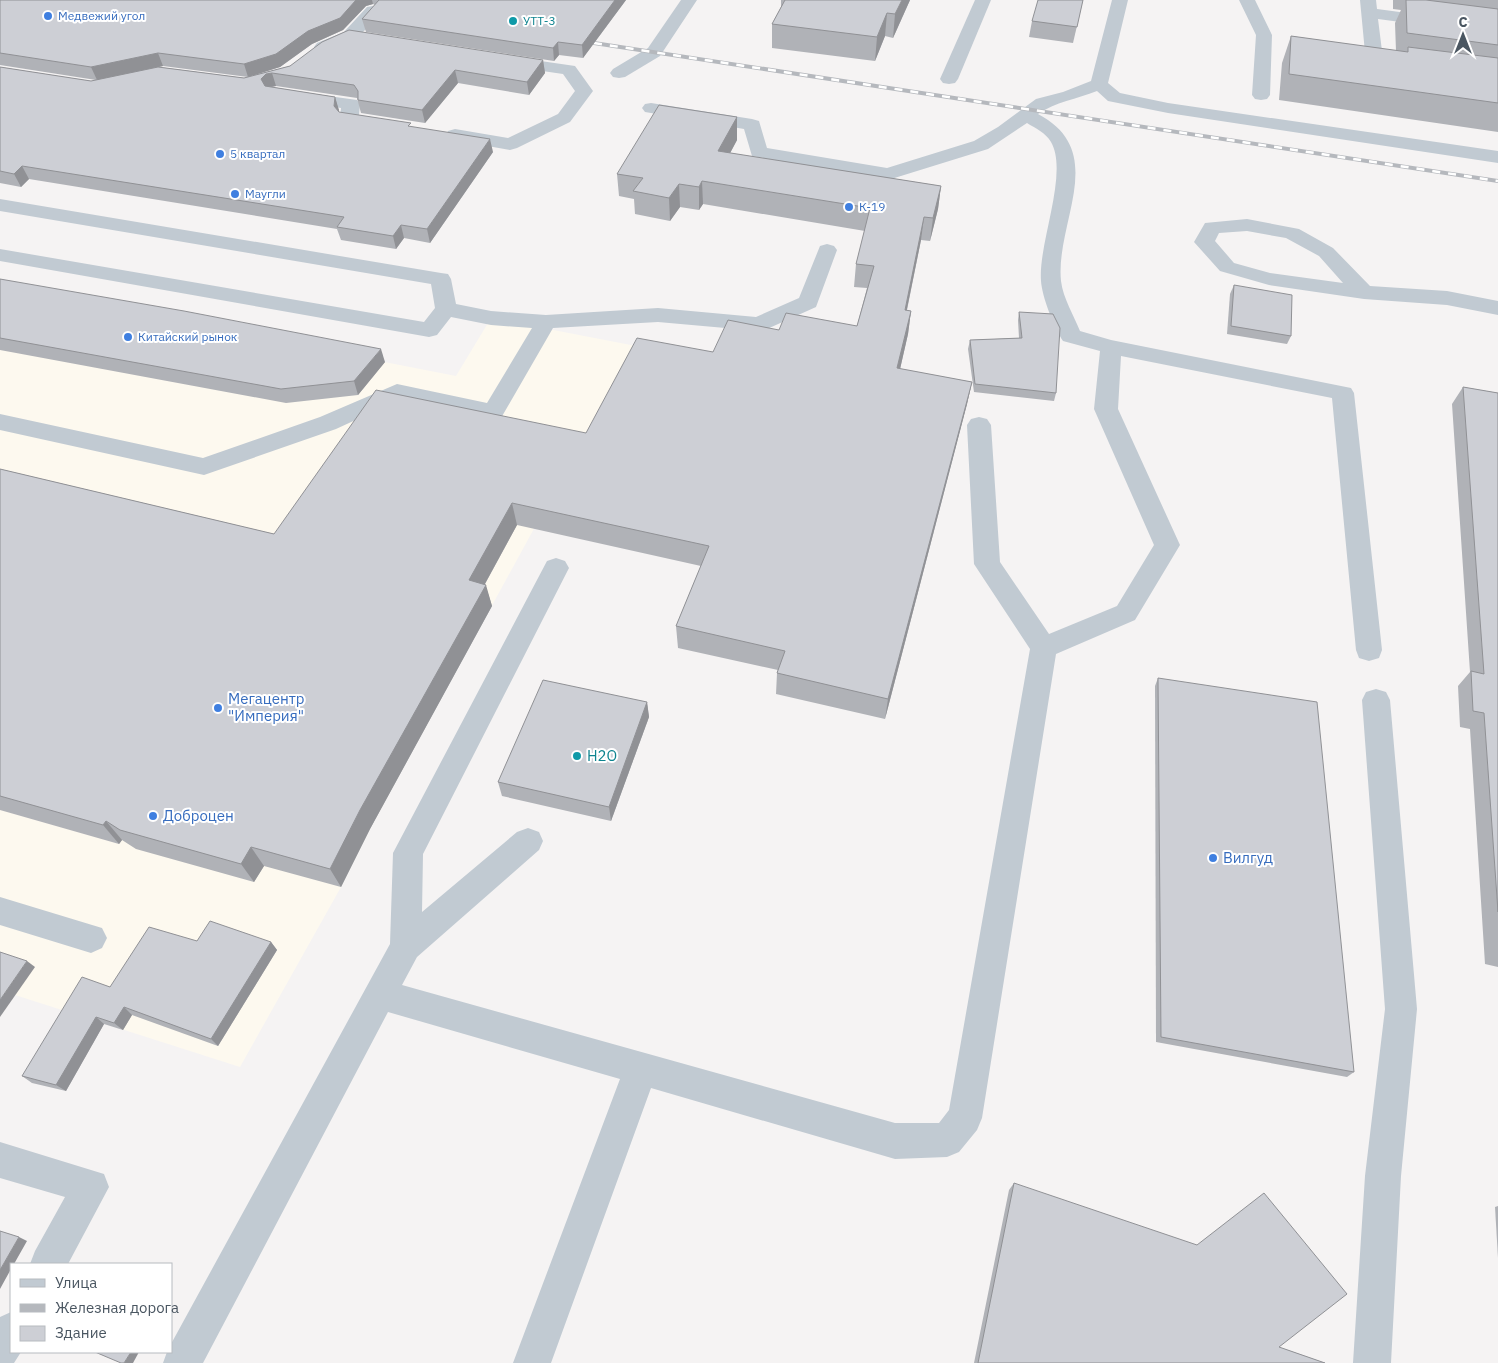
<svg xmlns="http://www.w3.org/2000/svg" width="1498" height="1363" viewBox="0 0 1498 1363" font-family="'IBM Plex Sans',sans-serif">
<rect width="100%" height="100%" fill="#f5f3f3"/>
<path fill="#fdf9ef" d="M0,291L190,324L456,376L491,318L636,346L620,371L370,829L341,887L240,1067L15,995L0,1017Z"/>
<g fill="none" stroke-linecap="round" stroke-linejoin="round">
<g fill="#c1cad2" fill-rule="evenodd">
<path d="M681,0H697L660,56L625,77L619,78L613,77L610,73L613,69L648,48Z"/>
<path d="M975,0H991L958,79L955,83L949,84L943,83L940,79Z"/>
<path d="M1112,0H1128L1108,83L1120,93L1168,103L1498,151V163L1168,113L1108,101L1097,91C1077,99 1055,102 1038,114C1110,152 1055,222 1061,281C1063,298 1074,316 1080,331L1111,340L1351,388L1354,393L1382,650L1379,658L1369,661L1359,658L1356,650L1332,398L1121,356L1118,409L1180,545L1135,620L1056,654L982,1118L977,1130L959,1152L947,1157L895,1159L651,1088L551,1363H513L620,1079L388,1012L203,1363H163L167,1352H171V1344L390,944L393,853L547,561L556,558L565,561L569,568L423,854L422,912L517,832L528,828L539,832L543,841L539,850L417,957L402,985L895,1123H939L949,1110L1030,649L974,564L967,425L971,419L979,417L987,419L991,425L1000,562L1049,634L1117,606L1154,545L1094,409L1100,351L1063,341C1054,327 1042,297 1041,281C1038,243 1069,173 1051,142C1046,133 1035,128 1027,123L988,149L888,180L752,156L744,129L651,113L645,112L642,108L645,104L651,103L752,119L759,121L767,148L887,168L974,141L998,127L1036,99L1063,92L1091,81Z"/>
<path d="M1239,0H1255L1272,35L1270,95L1267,99L1261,100L1255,99L1252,95L1256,35Z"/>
<path d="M1360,0H1376L1377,9L1498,25V35L1378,19L1383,59L1403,62L1406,66L1403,70L1397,71L1369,67L1366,63Z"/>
<path d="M373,6L379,7L381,11C369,29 341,57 317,51L314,47L317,43L344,32L367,7Z"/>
<path d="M507,56L575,66L593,91L570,122L517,148L510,150L448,139L446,135L448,131L455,129L508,138L558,114L575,91L563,74L501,65L498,61L501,57Z"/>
<path d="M300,92L357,100L360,104L359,115L387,120L389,124L387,128L380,130L343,123L340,119L341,108L294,101L291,97L294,93Z"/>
<path d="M0,199L441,273L448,274L451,279L456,304L491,311L546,315L658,308L756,317L799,298L820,246L827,244L834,246L837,250L816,307L767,329L759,331L658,322L553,328L501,418L493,420L399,400L336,429L204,475L0,430V414L203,458L320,417L397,384L487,403L532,328L491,325L451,317L437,335L429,337L0,261V249L424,322L435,308L431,284L0,211Z"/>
<path d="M1247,219L1299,229L1333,248L1370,286L1447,291L1498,301V315L1447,305L1364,299L1269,285L1220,271L1194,242L1205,223ZM1247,231L1286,238L1319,256L1343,283L1270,273L1234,263L1215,241L1219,233Z"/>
<path d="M1376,689L1386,692L1390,700L1417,1009L1401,1176L1391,1363H1353L1365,1176L1385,1009L1362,700L1366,692Z"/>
<path d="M0,897L102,928L107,938L102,948L91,953L0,925Z"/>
<path d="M0,1142L104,1174L109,1187L68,1264H30L35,1251L65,1197L0,1178Z"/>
<path d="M11,1312V1352H21L14,1363H0V1317Z"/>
</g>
<defs>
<path id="rail" d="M594,43L1498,181"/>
</defs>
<use href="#rail" stroke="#b5b8bd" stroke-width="4"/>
<use href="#rail" stroke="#fff" stroke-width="2.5" stroke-dasharray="8" stroke-linecap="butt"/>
</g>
<g fill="#b0b2b7" fill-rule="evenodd">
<path d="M0,0H626L583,58L559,55L554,61L366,32L362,19L375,5L373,4L366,6L343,30L312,44L280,67L251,76L290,66L543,60L545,73L529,95L458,83L425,123L361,113L357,98L276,86L272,87L335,97L339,112L412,127L493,152L430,243L404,238L396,249L341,240L337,229L29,179L21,187L0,183V67L91,81L96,80L0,65ZM163,66L248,77L244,78L159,67Z"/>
<path d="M781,0H910L893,38L885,36L875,61L772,48V24L781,7Z"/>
<path d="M1083,0L1073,43L1029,37L1032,21Z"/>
<path d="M1393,0H1498V132L1279,100L1282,63L1291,36L1396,51L1395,23L1401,10L1393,9Z"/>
<path d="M737,117V140L730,153L941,186L938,209L930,241L921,240L907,310L911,311L908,334L900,369L972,382L967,404L885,719L776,694L777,673L778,670L678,648L676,626L701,566L517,525L485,584L492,606L370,829L341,887L264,866L254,882L136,849L122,840L119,844L0,810V469L274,534L586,433L713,352L779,330L857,326L867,288L854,287L856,264L865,231L703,204L699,210L680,207L670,221L635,214L634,199L619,196L617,174Z"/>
<path d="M0,279L385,362L358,395L286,403L0,350Z"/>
<path d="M1234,285L1291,336L1287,344L1227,334L1230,294Z"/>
<path d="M1019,312L1056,393L1054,401L974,392L968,349L970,340L1019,338L1018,320Z"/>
<path d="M1463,387L1498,393V967L1485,964L1470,729L1460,727L1458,686L1470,672L1452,404Z"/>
<path d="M1158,678L1354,1072L1347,1077L1156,1042L1155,686Z"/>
<path d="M647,702L649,717L611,821L502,796L498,782Z"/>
<path d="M197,941L271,942L277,950L218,1046L132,1015L123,1030L104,1024L66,1091L32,1083L22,1076L110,987Z"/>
<path d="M1014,1183L1279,1347L1325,1363H974L1009,1190Z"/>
<path d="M1498,1206V1258L1495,1207Z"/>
</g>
<g fill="#909195">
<path d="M356,0H372L373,4L366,6L343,30L312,44L280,67L248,77L244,64L308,31Z"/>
<path d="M615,0H626L583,58L582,45Z"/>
<path d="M902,0H910L893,38L895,14Z"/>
<path d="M887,13L885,36L875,61L877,37Z"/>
<path d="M558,42L559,55L554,61L553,48Z"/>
<path d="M158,53L163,66L97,80L91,67Z"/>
<path d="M543,60L545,73L529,95L527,82Z"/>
<path d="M455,70L458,83L425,123L422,110Z"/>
<path d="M272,73L276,86L270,87L266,92L261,79L266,74Z"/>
<path d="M335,97L339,110L338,119L334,106Z"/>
<path d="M737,117V140L719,174L718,151Z"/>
<path d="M490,139L493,152L430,243L427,229Z"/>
<path d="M22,166L29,179L21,187L14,174Z"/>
<path d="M702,181L703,204L699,210V187Z"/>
<path d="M679,184L680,207L670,221L669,198Z"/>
<path d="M941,186L938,209L930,241L933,218Z"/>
<path d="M924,217L921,240L902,333L905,310Z"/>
<path d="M401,225L404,238L396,249L393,236Z"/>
<path d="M911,311L908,334L895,391L897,368Z"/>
<path d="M381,349L385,362L358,395L354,381Z"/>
<path d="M972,382L967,404L885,719L888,699Z"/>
<path d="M512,503L517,525L475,602L469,580Z"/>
<path d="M486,585L492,606L370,829L341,887L330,869L360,810Z"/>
<path d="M647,702L649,717L611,821L609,807Z"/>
<path d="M106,821L122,840L119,844L103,825Z"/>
<path d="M251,847L264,866L254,882L241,864Z"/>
<path d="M271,942L277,950L218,1046L211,1039Z"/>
<path d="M27,961L35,967L0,1017V1000Z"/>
<path d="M124,1007L132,1015L123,1030L114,1023Z"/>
<path d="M96,1017L104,1024L66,1091L56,1085Z"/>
<path d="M19,1237L27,1241L14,1264H11V1269L0,1289V1270Z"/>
<path d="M131,1352H139L133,1363H124Z"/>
</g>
<g fill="#cdcfd5" stroke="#909195">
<path d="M0,0H356L340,18L308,31L276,54L244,64L158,53L91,67L0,53Z"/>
<path d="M379,0H615L582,45L558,42L553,48L362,19Z"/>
<path d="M785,0H902L895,14L887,13L877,37L772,24Z"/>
<path d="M1038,0H1083L1077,27L1032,21Z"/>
<path d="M1406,0H1426L1498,9V45L1407,33Z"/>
<path d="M349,30L543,60L527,82L455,70L422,110L358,100V91L354,85L272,73L266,74L261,79L265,86L335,97L334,106L339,112L411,123L408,126L490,139L427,229L401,225L393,236L337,227L344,217L22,166L14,174L0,171V67L91,81L158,67L244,78L290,66L322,42Z"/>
<path d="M1291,36L1408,52V47L1498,58V103L1289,74Z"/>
<path d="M659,105L737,117L718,151L941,186L933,218L924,217L905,310L911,311L897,368L972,382L888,699L777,673L785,651L676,626L709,546L512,503L469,580L486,585L360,810L330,869L251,847L241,864L120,830L106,821L103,825L0,796V469L274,534L376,390L586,433L637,338L713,352L728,320L779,330L786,313L857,326L874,266L856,264L870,208L702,181L699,187L679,184L669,198L633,191L643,178L617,174Z"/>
<path d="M0,279L184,311L381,349L354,381L281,389L0,338Z"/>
<path d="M1234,285L1292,295L1291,336L1231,326Z"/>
<path d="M1019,312L1053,314L1060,328L1056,393L975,384L970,340L1022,338Z"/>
<path d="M1463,387L1498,393V912L1484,713L1473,711L1471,671L1484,674Z"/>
<path d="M1158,678L1317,702L1354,1072L1161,1037Z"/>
<path d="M543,680L647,702L609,807L498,782Z"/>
<path d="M210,921L271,942L211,1039L124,1007L114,1023L96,1017L56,1085L22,1076L82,977L110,987L149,927L197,941Z"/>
<path d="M0,952L27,961L0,1000Z"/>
<path d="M1014,1183L1197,1245L1264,1193L1347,1294L1279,1347L1325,1363H978Z"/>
<path d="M0,1231L19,1237L0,1270Z"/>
<path d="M95,1352H131L124,1363H121Z"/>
</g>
<g fill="#3f7fe0" stroke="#fff" stroke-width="2">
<circle cx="48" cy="16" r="5"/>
<circle cx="220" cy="154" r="5"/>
<circle cx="235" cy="194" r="5"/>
<circle cx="849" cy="207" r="5"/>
<circle cx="128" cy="337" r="5"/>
<circle cx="218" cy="708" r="5"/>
<circle cx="153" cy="816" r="5"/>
<circle cx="1213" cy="858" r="5"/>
</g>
<g fill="#0f9aa8" stroke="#fff" stroke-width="2">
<circle cx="513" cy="21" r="5"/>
<circle cx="577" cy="756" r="5"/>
</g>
<g text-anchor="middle" stroke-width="4" stroke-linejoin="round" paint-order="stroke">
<g font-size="12" fill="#366cbe" stroke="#fff" text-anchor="start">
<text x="58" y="20">Медвежий угол</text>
<text x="230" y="158">5 квартал</text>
<text x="245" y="198">Маугли</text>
<text x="859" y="211">К-19</text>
<text x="138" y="341">Китайский рынок</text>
</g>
<g font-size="12" fill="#0d838f" stroke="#fff" text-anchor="start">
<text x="523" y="25">УТТ-3</text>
</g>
<g font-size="15" fill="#366cbe" stroke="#fff" text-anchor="start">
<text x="228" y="704">Мегацентр<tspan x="228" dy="17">"Империя"</tspan></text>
<text x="163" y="821">Доброцен</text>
<text x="1223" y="863">Вилгуд</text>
</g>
<g font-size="15" fill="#0d838f" stroke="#fff" text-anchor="start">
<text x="587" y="761">H2O</text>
</g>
</g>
<rect x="10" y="1263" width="162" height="90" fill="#ffffff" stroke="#b7bbc0"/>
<rect x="20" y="1279" width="25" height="8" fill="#c1cad2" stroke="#b7bbc0"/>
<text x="55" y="1288" font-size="15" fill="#4a5661">Улица</text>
<rect x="20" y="1304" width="25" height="8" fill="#b5b8bd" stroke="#b7bbc0"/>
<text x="55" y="1313" font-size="15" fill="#4a5661">Железная дорога</text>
<rect x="20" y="1326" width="25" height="15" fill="#cdcfd5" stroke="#b7bbc0"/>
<text x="55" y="1338" font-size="15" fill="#4a5661">Здание</text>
<g transform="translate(1463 35)" stroke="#ffffff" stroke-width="4" paint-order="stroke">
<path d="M0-4L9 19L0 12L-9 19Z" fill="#4a5661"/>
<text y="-8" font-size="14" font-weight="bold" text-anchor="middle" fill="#4a5661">С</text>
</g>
</svg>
